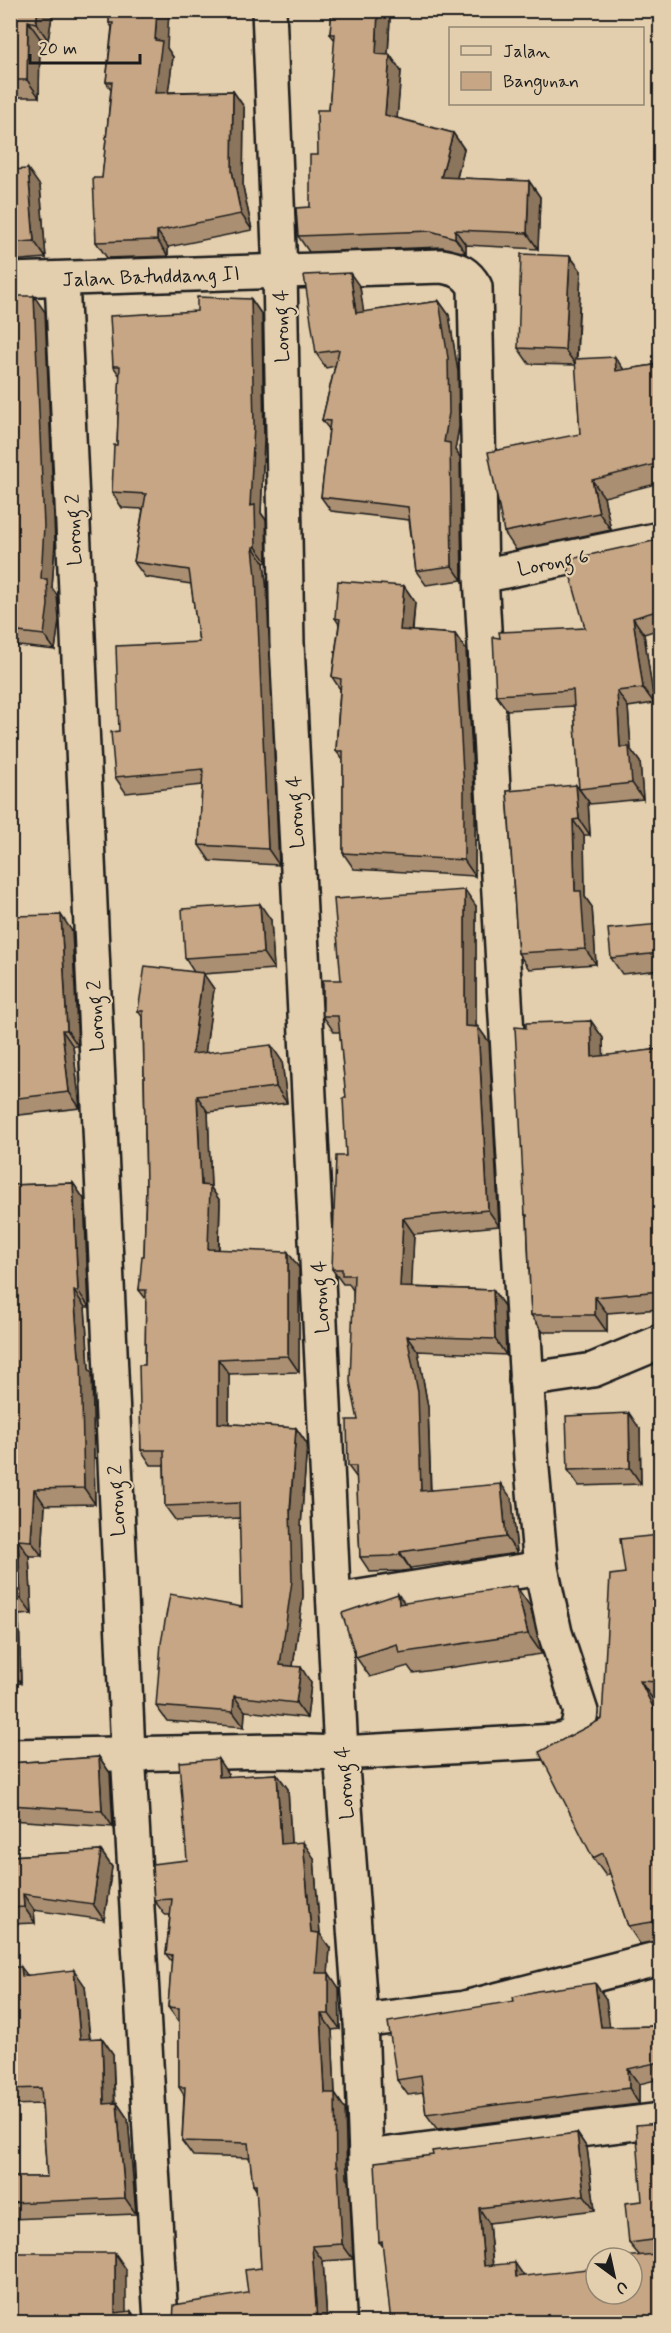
<svg xmlns="http://www.w3.org/2000/svg" width="671" height="2333" viewBox="0 0 671 2333" font-family="Mynerve,sans-serif">
<rect width="100%" height="100%" fill="#e3cead"/>
<filter id="ink" filterUnits="userSpaceOnUse"><feTurbulence type="fractalNoise" baseFrequency=".0167" numOctaves="2"/><feDisplacementMap in="SourceGraphic" scale="12" xChannelSelector="R" yChannelSelector="G"/><feConvolveMatrix kernelMatrix="1 2 1 2 8 2 1 2 1" color-interpolation-filters="sRGB"/></filter>
<g filter="url(#ink)">
<g fill="none" stroke-linecap="round" stroke-linejoin="round">
<defs>
<g id="minor">
<path d="M269,10L280,271L287,644L341,1753L361,2021L366,2157L375,2322"/>
<path d="M62,279L128,1752L161,2322"/>
<path d="M10,280L442,266C459,269 467,273 475,287L481,576L531,1458L541,1568L555,1633L581,1712L577,1731L569,1737L557,1741L341,1753L279,1751L10,1756"/>
<path d="M481,576L660,539"/>
<path d="M526,1380L593,1370L660,1342"/>
<path d="M334,1601L541,1568"/>
<path d="M361,2021L465,2008L660,1958"/>
<path d="M366,2157L660,2120"/>
</g>
</defs>
<use href="#minor" stroke="#1c1c1c" stroke-width="38"/>
<use href="#minor" stroke="#e3cead" stroke-width="33"/>
</g>
<g fill="#aa8f72" stroke="#1c1c1c" stroke-width="1.5">
<path d="M10,10H53L48,40L40,38L39,97H10Z"/>
<path d="M110,10L167,48L173,57L168,92L233,91L244,107L243,187L252,230L168,247V256L107,258L96,242L111,89L106,82L112,27L109,23Z"/>
<path d="M332,10H385L390,18L388,55H390L401,71L397,118L453,133L464,149L457,178L529,181L540,197L538,249L466,245V253L442,247L309,252L298,236L310,207L318,155L329,110L335,40L330,34Z"/>
<path d="M10,140L13,170L40,186L46,258L10,261Z"/>
<path d="M570,256L581,271L577,359L624,370L660,364V483L604,497L611,530L516,550L504,532L580,434L576,365L529,364L518,348Z"/>
<path d="M360,287L363,312L439,301L449,315L458,372L459,427L455,450L460,457L462,580L426,585L416,571L409,520L331,511L321,497L329,429L322,420L335,366L326,368L316,353Z"/>
<path d="M10,296L45,312L55,542L52,588L57,595L59,620L55,650L10,645Z"/>
<path d="M251,299L262,315L264,440L261,513L266,520L267,562L264,563L267,592L279,865L210,861L199,845L202,785L126,793L115,777L119,731L199,642L191,584L145,577L134,562L143,509L122,508L112,492L117,445L120,376L113,366L197,311Z"/>
<path d="M660,537V629L644,634L654,703L628,707L631,750L640,762L643,799L590,804L579,789L574,706L507,710L496,695L500,638L585,628L653,541Z"/>
<path d="M404,586L415,602L413,631L455,634L466,650L475,805V876L354,869L343,853V760L336,751L340,689L332,677L339,624L335,618Z"/>
<path d="M507,791L588,801L590,835H584L585,897L592,907L596,964L529,969L518,953Z"/>
<path d="M476,906V1027H478L489,1042L499,1226L414,1234L411,1287L493,1290L504,1306L506,1355L418,1351L428,1407L431,1490L512,1499L517,1553L410,1568L411,1570L402,1571L370,1572L360,1557L357,1478L348,1466L358,1420L353,1290L349,1284H343L332,1269L346,1156V1098L340,1032H334L323,1016L341,980Z"/>
<path d="M10,916L72,931L78,1046H73L80,1108L11,1116L10,1146Z"/>
<path d="M271,920L274,969L203,974L214,989L205,1053L282,1061L287,1103L208,1112L211,1188L220,1201L219,1250L299,1268V1372L229,1374V1424L296,1428L307,1444L301,1526L303,1596L293,1666L311,1683L307,1718L245,1711L244,1727L167,1721L156,1706L242,1607L240,1518L176,1521L165,1506L164,1465H151L141,1450L145,1365L146,1299L139,1290L144,1256L146,1186L143,1018L138,1011L194,972L185,958Z"/>
<path d="M660,924V970L622,974L611,958Z"/>
<path d="M591,1021L603,1038V1056L660,1049V1309L607,1313V1332H543L531,1315L527,1218L525,1215L526,1028Z"/>
<path d="M73,1183L84,1199L89,1307H85L89,1369L92,1373L95,1504L45,1505L42,1556H29L32,1614L19,1615L21,1683L16,1684V1737L10,1738V1185Z"/>
<path d="M640,1429L641,1484L579,1486L568,1470Z"/>
<path d="M660,1535V1699L652,1698L660,1714V1940L640,1944L628,1926L610,1873L606,1876L593,1858L602,1719L625,1573Z"/>
<path d="M404,1603L530,1606L542,1654L413,1673L408,1666L370,1677L356,1657Z"/>
<path d="M99,1757L110,1773L113,1827L10,1820V1763Z"/>
<path d="M228,1774L229,1777L277,1774L288,1789L291,1843L314,1858L320,1934L330,1948L328,1973L339,1988L340,2029L332,2030L335,2094L345,2109L347,2178L349,2181L353,2259L323,2261L327,2322H173L248,2293L261,2268L257,2191L253,2185L250,2158L193,2156L182,2141L184,2095L179,2087V2022L168,2007L172,1962L166,1954L170,1915H165L154,1900L187,1860Z"/>
<path d="M101,1851L112,1867L104,1920L34,1910L35,1923L10,1924V1856Z"/>
<path d="M10,1967L27,1975L85,1986L90,2039L102,2038L113,2054L115,2103H117L128,2119L136,2214L10,2219V2177H47L42,2104L10,2105Z"/>
<path d="M606,1999L609,2027L660,2026V2079L639,2084V2104L437,2129L426,2114L423,2093L408,2095L397,2080Z"/>
<path d="M660,2123V2255L658,2256L660,2260V2322L383,2246L379,2242L433,2155L577,2133L587,2148L595,2210L489,2223L493,2265L524,2276L596,2294L639,2255L629,2243L642,2201Z"/>
</g>
<g fill="#8b745c" stroke="#1c1c1c" stroke-width="1.5">
<path d="M38,10H53L48,40L36,23Z"/>
<path d="M157,10H169L167,48L173,57L166,108L155,93V40Z"/>
<path d="M378,10H385L390,18L387,70L376,54Z"/>
<path d="M28,21L40,38L39,97L27,80Z"/>
<path d="M390,55L401,71L396,131L385,115Z"/>
<path d="M233,91L244,107L243,187L252,230L241,214L232,171Z"/>
<path d="M453,133L464,149L453,193L441,177Z"/>
<path d="M10,140L15,188L10,182Z"/>
<path d="M28,169L40,186L46,258L34,241Z"/>
<path d="M529,181L540,197L538,249L527,233Z"/>
<path d="M455,230L466,245V253L455,238Z"/>
<path d="M157,231L168,247V256L157,240Z"/>
<path d="M570,256L581,271L576,365L565,350Z"/>
<path d="M350,273L360,287L366,328L356,313Z"/>
<path d="M34,296L45,312L55,542L52,588L57,595L59,620L55,650L44,635L41,579Z"/>
<path d="M251,299L262,315L264,440L261,513L266,520L267,562L256,547L250,506Z"/>
<path d="M439,301L449,315L458,372L459,427L455,450L460,457L462,580L452,566L444,442Z"/>
<path d="M615,357L627,374L616,371Z"/>
<path d="M592,480L604,497L611,530L599,513Z"/>
<path d="M253,547L264,563L267,592L279,865L268,849Z"/>
<path d="M404,586L415,602L411,646L400,630Z"/>
<path d="M633,618L644,634L654,703L643,688Z"/>
<path d="M455,634L466,650L475,805V876L464,860Z"/>
<path d="M617,691L628,707L631,750L640,762L643,799L632,783L620,747Z"/>
<path d="M576,785L588,801L590,835L579,819Z"/>
<path d="M573,820L584,835L585,897L592,907L596,964L585,949L575,891Z"/>
<path d="M465,890L476,906V1042L465,1026Z"/>
<path d="M260,904L271,920L274,969L263,953Z"/>
<path d="M61,915L72,931L78,1046L67,1030Z"/>
<path d="M203,973L214,989L203,1070L192,1054Z"/>
<path d="M591,1021L603,1038L604,1074L592,1057Z"/>
<path d="M478,1027L489,1042L499,1226L488,1210Z"/>
<path d="M62,1030L73,1046L80,1108L69,1092Z"/>
<path d="M271,1045L282,1061L287,1103L276,1087Z"/>
<path d="M197,1096L208,1112L211,1188L220,1201L218,1265L208,1249L201,1185Z"/>
<path d="M10,1115L11,1116L10,1146Z"/>
<path d="M73,1183L84,1199L89,1307L78,1291Z"/>
<path d="M403,1218L414,1234L411,1302L400,1287Z"/>
<path d="M288,1252L299,1268V1372L288,1356Z"/>
<path d="M493,1290L504,1306L506,1355L495,1339Z"/>
<path d="M74,1291L85,1307L89,1369L92,1373L95,1504L84,1488L79,1357Z"/>
<path d="M595,1297L607,1313V1332L595,1315Z"/>
<path d="M407,1336L418,1351L428,1407L431,1507L421,1491Z"/>
<path d="M218,1359L229,1374V1439L218,1423Z"/>
<path d="M629,1413L640,1429L641,1484L630,1468Z"/>
<path d="M296,1428L307,1444L301,1526L303,1596L291,1680L280,1665Z"/>
<path d="M501,1484L512,1499L517,1553L506,1537Z"/>
<path d="M34,1489L45,1505L42,1556L31,1541Z"/>
<path d="M18,1540L29,1556L32,1614L21,1599Z"/>
<path d="M400,1552L410,1568L411,1570L400,1554Z"/>
<path d="M516,1586L530,1606L542,1654L528,1634Z"/>
<path d="M398,1594L413,1615L399,1604Z"/>
<path d="M10,1603L19,1615L21,1683L10,1669Z"/>
<path d="M301,1667L311,1683L307,1718L296,1703Z"/>
<path d="M10,1675L16,1684V1737L10,1730Z"/>
<path d="M640,1681L652,1698L660,1714V1721Z"/>
<path d="M234,1696L245,1711L244,1727L233,1712Z"/>
<path d="M99,1757L110,1773L113,1827L102,1811Z"/>
<path d="M218,1759L228,1774L230,1793L219,1777Z"/>
<path d="M277,1774L288,1789L292,1860L281,1844Z"/>
<path d="M303,1842L314,1858L320,1934L330,1948L327,1988L316,1973L311,1932Z"/>
<path d="M101,1851L112,1867L104,1920L93,1904Z"/>
<path d="M23,1894L34,1910L35,1923L24,1907Z"/>
<path d="M21,1967L33,1983L22,1976Z"/>
<path d="M74,1970L85,1986L91,2055L80,2039Z"/>
<path d="M329,1973L339,1988L340,2029L329,2014Z"/>
<path d="M595,1983L606,1999L612,2043L601,2027Z"/>
<path d="M321,2014L332,2030L335,2094L345,2109L347,2178L349,2181L353,2259L342,2244L336,2166L325,2093Z"/>
<path d="M102,2038L113,2054L115,2120L104,2104Z"/>
<path d="M628,2069L639,2084V2104L629,2088Z"/>
<path d="M117,2103L128,2119L136,2214L125,2198Z"/>
<path d="M577,2133L587,2148L595,2210L584,2195Z"/>
<path d="M479,2208L489,2223L494,2281L484,2266Z"/>
<path d="M312,2246L323,2261L327,2322H317Z"/>
<path d="M115,2253L126,2269V2322L115,2313Z"/>
<path d="M656,2254L660,2260V2304Z"/>
<path d="M515,2263L526,2279L516,2277Z"/>
<path d="M131,2311L139,2322H131Z"/>
</g>
<g fill="#c6a684" stroke="#1c1c1c" stroke-width="1.5">
<path d="M10,10H38L36,23L28,21L27,80H10Z"/>
<path d="M110,10H157L155,40L162,41L155,93L233,91L232,171L241,214L157,231V240L96,242L93,178H102L112,82H106L113,23H109Z"/>
<path d="M332,10H378L376,54L390,55L385,115L453,133L441,177L529,181L527,233L455,230V238L431,231L298,236L296,208L310,207V155H318L317,110H329L335,34H330Z"/>
<path d="M28,169L34,241L10,243V170Z"/>
<path d="M521,254L570,256L565,350L518,348Z"/>
<path d="M350,273L356,313L439,301L448,358L449,413L444,442L450,443L452,566L416,571L408,507L321,497L330,421L322,420L339,350L316,353L304,275Z"/>
<path d="M10,296H34L44,526L41,579H47L48,605L44,635L10,631Z"/>
<path d="M197,297L251,299L254,424L250,506L255,505L256,547H253L256,576L268,849L199,845L203,769L115,777L111,732L119,731L116,646L199,642L189,570L134,562L146,494L112,492L114,445H117L120,366H113L110,316L197,311Z"/>
<path d="M615,357L616,371L660,364V463L592,480L599,513L504,532L488,452L580,434L575,359Z"/>
<path d="M660,537V610L633,618L643,688L617,691L620,747H629L632,783L579,789L573,690L496,695L493,637L500,638L499,632L585,628L566,560L653,541Z"/>
<path d="M338,581L404,586L400,630L455,634L464,789V860L343,853V751H336L341,679L332,677L340,619L335,618Z"/>
<path d="M576,785L579,819L573,820L575,891H581L585,949L518,953L507,791Z"/>
<path d="M465,890V1026L478,1027L488,1210L403,1218L400,1287L493,1290L495,1339L407,1336L418,1392L421,1491L501,1484L506,1537L400,1552V1554L392,1556L360,1557L356,1466H348L347,1420H358L350,1381L354,1275H342V1269H332L336,1156H346L343,1098H346L338,1016H323V980H341L334,899Z"/>
<path d="M260,904L263,953L185,958L182,909Z"/>
<path d="M61,915L67,1030H62L69,1092L10,1099V916Z"/>
<path d="M660,924V953L611,958L608,929Z"/>
<path d="M145,966L203,973L192,1054L271,1045L276,1087L197,1096L201,1185L210,1186L208,1249L288,1252V1356L218,1359V1423L296,1428L290,1510L292,1581L280,1665L301,1667L296,1703L234,1696L233,1712L156,1706L161,1643L170,1594L242,1607L239,1503L165,1506L164,1450H141L139,1365H145L146,1290H139L142,1256H144L146,1186L143,1011H138Z"/>
<path d="M591,1021L592,1057L660,1049V1291L595,1297V1315H531L527,1215H525L515,1027L526,1028V1023Z"/>
<path d="M73,1183L78,1291H74L79,1357H81L84,1488L34,1489L31,1541L18,1540L21,1599H10V1185Z"/>
<path d="M629,1413L630,1468L568,1470L566,1416Z"/>
<path d="M660,1535V1682L640,1681L660,1721V1823L658,1824L660,1831V1927L652,1922L628,1926L603,1853L593,1858L539,1752L602,1719L610,1575L625,1573L620,1539Z"/>
<path d="M516,1586L528,1634L399,1653L397,1644L356,1657L342,1613L398,1594L399,1604Z"/>
<path d="M99,1757L102,1811L10,1805V1763Z"/>
<path d="M218,1759L219,1777L277,1774L281,1844L303,1842L311,1932L319,1933L316,1973H329V2014H321L325,2093H335L336,2166H338L342,2244L312,2246L317,2322H173L174,2305L248,2293L245,2270L261,2268L256,2185H253L248,2143L182,2141L185,2087H179V2008L168,2007L172,1955L166,1954L172,1899L154,1900L152,1864L187,1860L179,1762Z"/>
<path d="M101,1851L93,1904L23,1894L24,1907L10,1908V1856Z"/>
<path d="M10,1967H21L22,1976L74,1970L80,2039L102,2038L104,2104L117,2103L125,2198L10,2203V2177H47L41,2088L10,2089Z"/>
<path d="M595,1983L601,2027L660,2026V2062L628,2069L629,2088L426,2114L421,2076L397,2080L388,2022L514,2001L513,1997L537,1991Z"/>
<path d="M660,2123V2239L629,2243L625,2203L642,2201L636,2125Z"/>
<path d="M577,2133L584,2195L479,2208L484,2266L515,2263L516,2277L596,2268V2294H632V2258H611L656,2254L660,2304V2322H391L382,2241L379,2242L375,2162L433,2155L432,2151Z"/>
<path d="M10,2253H115V2313L131,2311V2322H10Z"/>
</g>
</g>
<g text-anchor="middle" stroke-width="4.5" stroke-linejoin="round" paint-order="stroke">
<g font-size="20" fill="#1c1c1c" stroke="#e3cead">
<text transform="translate(151 276) rotate(-2)" y="7">Jalan Batuddang II</text>
<text transform="translate(281 326) rotate(-91)" y="7">Lorong 4</text>
<text transform="translate(73 530) rotate(-92)" y="7">Lorong 2</text>
<text transform="translate(553 562) rotate(-11)" y="7">Lorong 6</text>
<text transform="translate(295 812) rotate(-93)" y="7">Lorong 4</text>
<text transform="translate(95 1016) rotate(-93)" y="7">Lorong 2</text>
<text transform="translate(320 1297) rotate(-93)" y="7">Lorong 4</text>
<text transform="translate(116 1501) rotate(-93)" y="7">Lorong 2</text>
<text transform="translate(344 1783) rotate(-94)" y="7">Lorong 4</text>
</g>
</g>
<rect width="671" height="2333" fill="none" stroke="#e3cead" stroke-width="36"/>
<rect x="18" y="18" width="635" height="2297" fill="none" stroke="#1c1c1c" stroke-width="2" filter="url(#ink)"/>
<rect x="449" y="27" width="195" height="78" fill="#e3cead" stroke="#938773" stroke-width="1.5"/>
<rect x="461" y="46" width="30" height="9" fill="#e3cead" stroke="#938773" stroke-width="1.5"/>
<text x="503" y="57" font-size="18" fill="#1c1c1c">Jalan</text>
<rect x="461" y="72" width="30" height="18" fill="#c6a684" stroke="#938773" stroke-width="1.5"/>
<text x="503" y="87" font-size="18" fill="#1c1c1c">Bangunan</text>
<g transform="translate(614 2276) rotate(147)"><circle r="28" fill="#e3cead" stroke="#938773" stroke-width="1.5"/>
<path d="M0-4.5L10 22L0 15L-10 22Z" fill="#1c1c1c"/>
<text y="-9" font-size="16" font-weight="bold" text-anchor="middle" fill="#1c1c1c">U</text>
</g>
<path d="M30 54v9h110v-9" fill="none" stroke="#1c1c1c" stroke-width="3"/>
<text x="39" y="54" font-size="18" fill="#1c1c1c" stroke="#e3cead" stroke-width="4.5" paint-order="stroke">20 m</text>
</svg>
